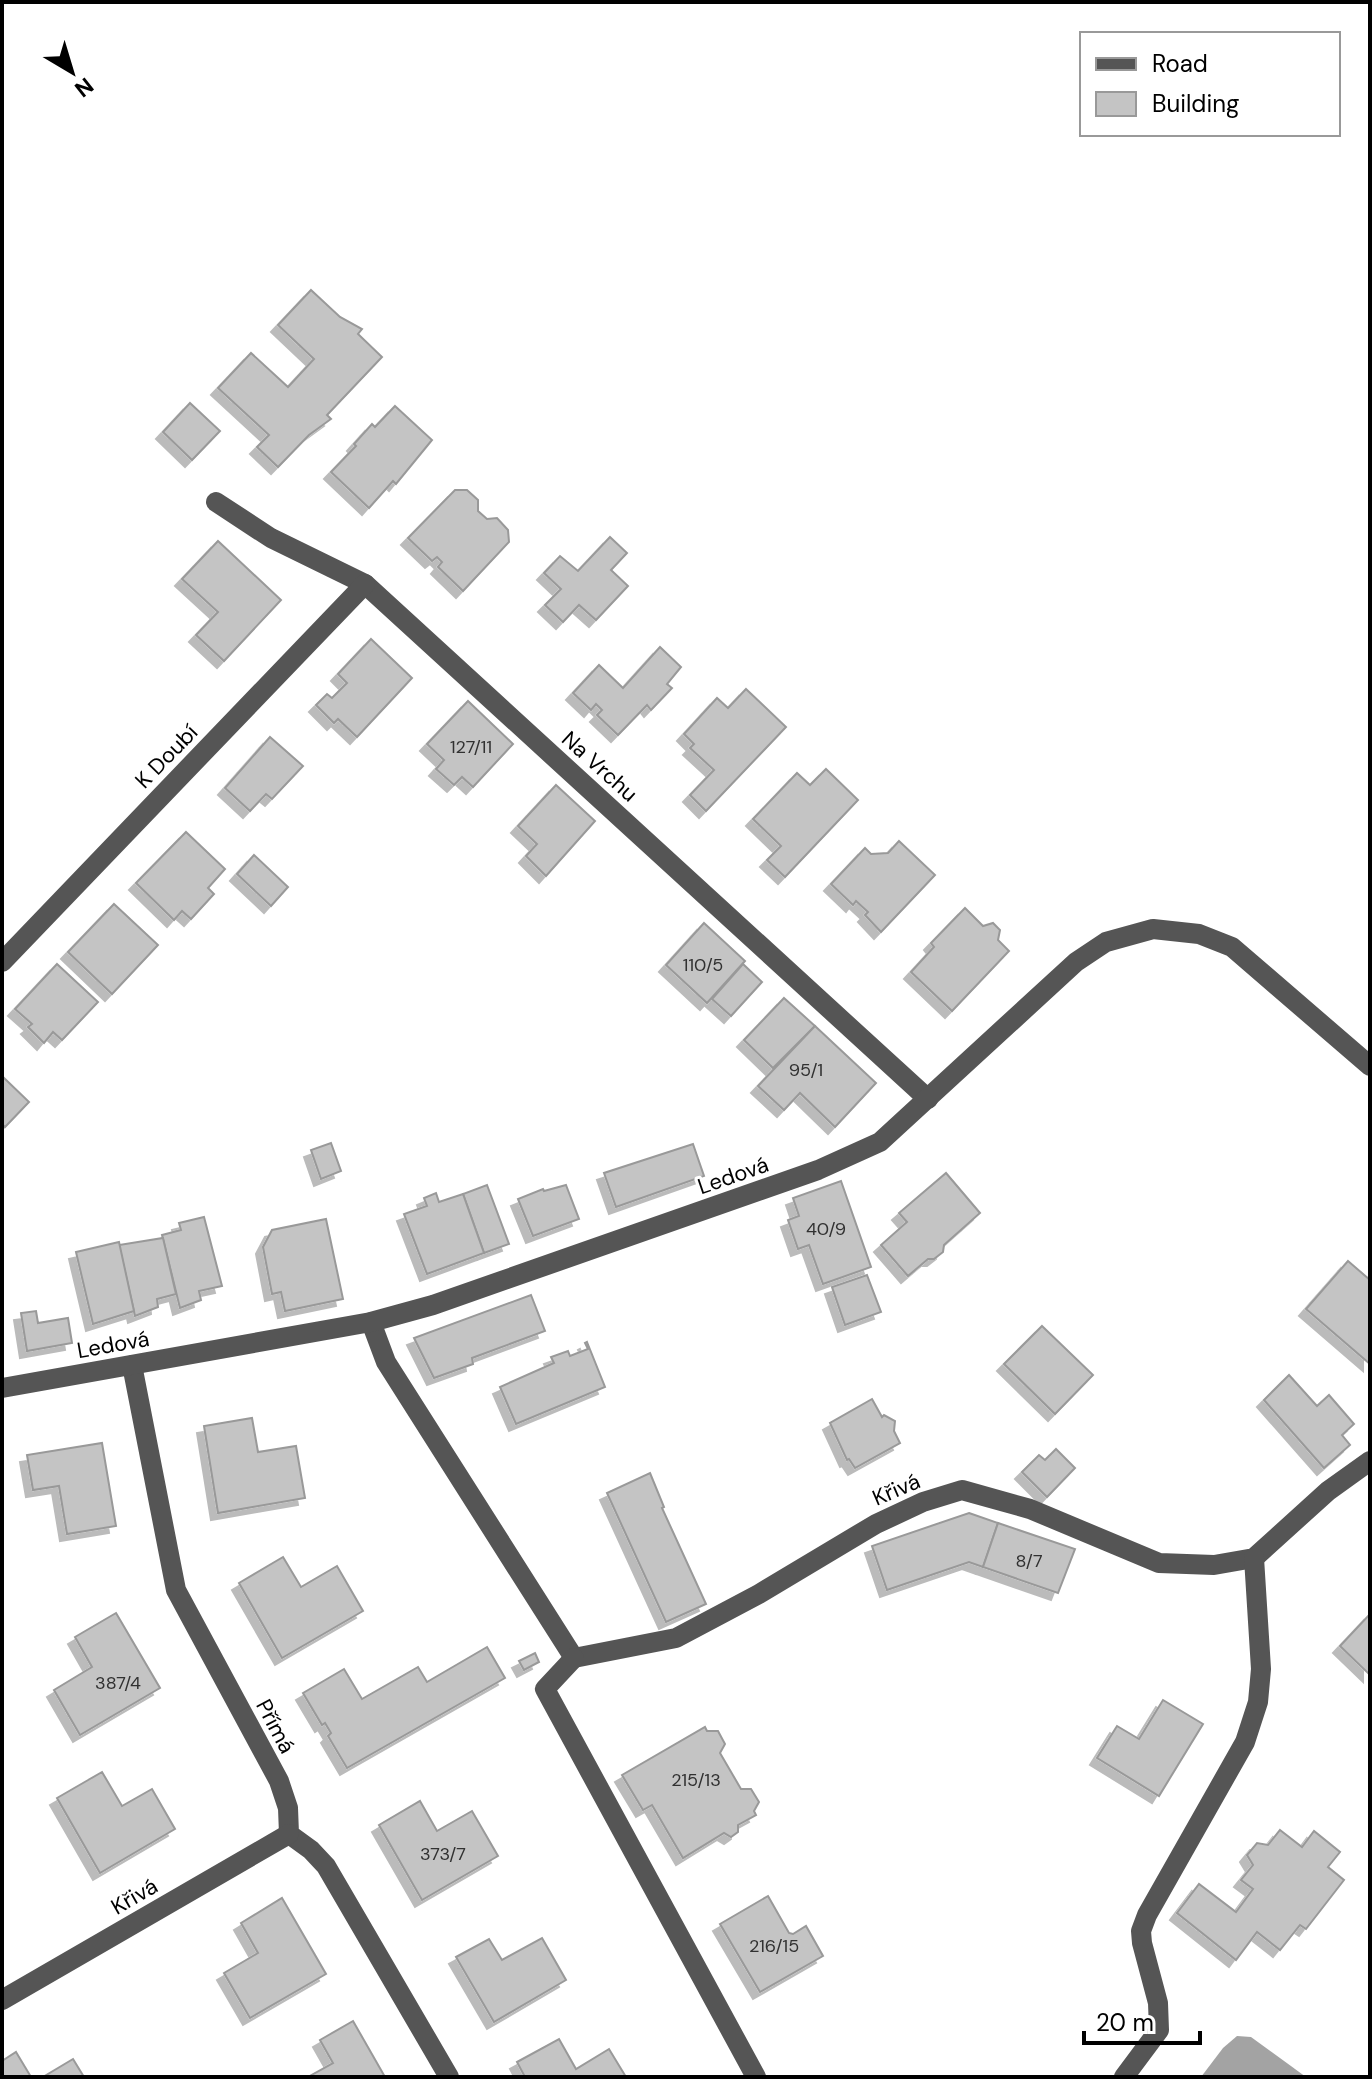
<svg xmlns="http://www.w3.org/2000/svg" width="1372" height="2079" viewBox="0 0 1372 2079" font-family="'DM Sans',sans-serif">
<defs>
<filter id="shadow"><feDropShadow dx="-7" dy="7" stdDeviation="0" flood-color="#0004"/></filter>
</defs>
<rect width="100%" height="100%" fill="#fff"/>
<path fill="#a3a3a3" d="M1237,2036L1251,2037L1306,2077H1201L1223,2048Z"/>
<g fill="#c4c4c4" stroke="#999" stroke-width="2" filter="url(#shadow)">
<path d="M311,290L340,317L362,329L358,334L382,357L327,415L331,419L309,435L278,467L257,447L269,435L218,388L251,353L288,387L314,359L278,325Z"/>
<path d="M190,403L220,431L192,460L163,432Z"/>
<path d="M395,406L432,440L396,484L393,481L369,508L331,472L356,446L354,444L372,424L375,427Z"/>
<path d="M455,490H467L478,500V511L487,519L497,518L508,530L509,542L463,591L438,567L442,562L437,557L432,561L408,538Z"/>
<path d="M610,537L627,553L611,570L628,586L596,620L579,605L563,622L545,605L561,589L544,573L560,556L578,571Z"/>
<path d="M218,541L281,600L224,661L196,635L218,612L182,579Z"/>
<path d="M371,639L412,678L357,737L338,719L334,723L316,705L327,694L332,698L347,683L338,674Z"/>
<path d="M660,647L681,667L667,684L672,688L651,710L647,705L618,735L597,715L602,710L596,704L591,710L573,693L599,665L623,688Z"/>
<path d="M746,689L786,727L706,811L690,795L714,770L690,748L694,744L684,734L717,698L728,708Z"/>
<path d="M468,701L513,744L473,787L462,777L454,785L436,769L444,760L427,744Z"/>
<path d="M270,737L303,766L272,799L266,794L250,811L225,788Z"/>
<path d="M826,769L858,800L785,877L767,860L781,846L753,819L797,773L810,785Z"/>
<path d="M556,785L595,821L546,876L526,856L537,844L518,826Z"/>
<path d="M186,832L225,869L208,888L214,894L191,919L182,911L174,920L136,883Z"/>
<path d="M899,841L935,875L881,932L865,915L868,912L856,901L853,905L831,884L865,848L871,854L888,853Z"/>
<path d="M254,855L288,887L271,906L237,874Z"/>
<path d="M114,904L158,945L112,994L68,952Z"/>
<path d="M965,908L983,926L993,923L1000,930L998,940L1009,951L952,1011L911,972L934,947L931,943Z"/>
<path d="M704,923L745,961L707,1003L666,965Z"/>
<path d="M57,964L98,1002L62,1040L53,1032L44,1043L28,1027L32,1024L15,1009Z"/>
<path d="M743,964L762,982L731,1016L712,999Z"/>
<path d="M784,998L815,1026L773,1068L744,1040Z"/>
<path d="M815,1026L876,1083L835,1127L800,1093L784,1110L758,1086Z"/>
<path d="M2,1076L29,1102L5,1127L2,1124Z"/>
<path d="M331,1143L341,1171L321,1179L311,1150Z"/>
<path d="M693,1144L704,1176L616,1207L604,1173Z"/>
<path d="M946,1173L980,1213L944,1245L943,1252L934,1259H928L908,1276L881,1245L907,1222L899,1213Z"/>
<path d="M841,1181L871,1267L823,1284L809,1245L798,1249L788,1220L799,1216L793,1198Z"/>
<path d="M487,1185L509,1244L484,1253L463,1194Z"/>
<path d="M566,1185L579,1219L533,1236L518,1199L543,1189L544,1191Z"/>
<path d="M436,1193L439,1202L463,1194L484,1253L427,1274L404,1214L427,1206L424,1198Z"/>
<path d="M204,1217L222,1286L199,1291L201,1300L180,1308L162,1235L181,1230L179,1223Z"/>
<path d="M326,1219L343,1299L285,1311L281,1292L272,1294L263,1247L272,1230Z"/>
<path d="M163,1238L176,1294L157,1299L158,1307L135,1316L119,1245Z"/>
<path d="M119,1242L134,1311L93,1324L76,1252Z"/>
<path d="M1348,1261L1370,1280V1364L1306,1309Z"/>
<path d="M867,1275L881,1312L845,1325L832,1287Z"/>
<path d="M531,1295L545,1331L472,1358L473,1364L434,1378L414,1338Z"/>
<path d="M36,1311L38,1323L68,1318L72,1343L27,1351L21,1313Z"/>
<path d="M1042,1326L1093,1375L1055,1414L1004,1364Z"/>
<path d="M587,1342L605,1387L516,1424L500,1387L554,1363L551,1357L568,1351L570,1356L588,1349L585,1343Z"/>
<path d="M1289,1375L1317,1406L1329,1395L1354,1424L1342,1435L1350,1445L1324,1468L1264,1400Z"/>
<path d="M872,1399L882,1417L884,1415L895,1421L894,1431L900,1443L855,1468L849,1459L847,1460L830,1423Z"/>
<path d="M252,1418L258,1452L296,1446L305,1498L218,1513L204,1426Z"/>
<path d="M102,1443L116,1526L67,1534L59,1486L33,1490L27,1455Z"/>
<path d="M1056,1449L1075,1468L1047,1497L1022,1472L1039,1455L1045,1460Z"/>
<path d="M650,1473L664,1507L662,1508L706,1604L666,1622L607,1493Z"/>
<path d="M969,1513L998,1523L983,1567L969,1562L887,1590L872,1546Z"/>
<path d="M998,1523L1075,1549L1058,1593L983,1567Z"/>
<path d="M283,1557L301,1587L337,1566L363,1611L282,1658L239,1583Z"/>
<path d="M116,1613L160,1688L80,1735L54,1690L92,1667L75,1637Z"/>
<path d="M1370,1614V1675L1340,1646Z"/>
<path d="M487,1647L505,1678L347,1768L328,1736L331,1733L325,1723L322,1725L303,1693L344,1669L362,1699L418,1667L427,1682Z"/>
<path d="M535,1653L539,1662L524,1670L519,1661Z"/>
<path d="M1163,1700L1203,1724L1159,1796L1097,1758L1117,1726L1139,1739Z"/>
<path d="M705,1727L707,1731H718L725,1744L720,1753L741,1789H751L759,1802L754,1811L756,1815L738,1825V1832L731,1837L724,1833L683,1858L652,1805L643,1810L622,1775Z"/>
<path d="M102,1772L122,1806L152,1789L175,1829L100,1873L57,1798Z"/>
<path d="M420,1801L437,1831L472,1811L498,1856L422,1900L379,1825Z"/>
<path d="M1280,1830L1302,1847L1314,1831L1340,1852L1328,1867L1344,1880L1306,1929L1300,1925L1280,1950L1257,1932L1236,1960L1177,1913L1199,1884L1236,1912L1253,1889L1241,1880L1253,1865L1247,1855L1257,1843L1268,1845Z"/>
<path d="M768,1896L789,1933L793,1934L806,1926L823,1956L760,1992L720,1924Z"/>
<path d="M282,1898L326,1974L250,2018L224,1973L258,1953L241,1923Z"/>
<path d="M542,1938L566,1980L494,2022L456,1957L489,1939L502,1960Z"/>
<path d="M353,2021L385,2077H308L333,2063L320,2040Z"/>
<path d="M559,2039L576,2069L609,2049L626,2077H525L517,2062Z"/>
<path d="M16,2052L31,2077H2V2061Z"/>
<path d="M73,2059L84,2077H43Z"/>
</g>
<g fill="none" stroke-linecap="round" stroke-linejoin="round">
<g stroke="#555" stroke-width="20">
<path d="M216,502L271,538L365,584L928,1099"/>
<path d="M2,962L365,584"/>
<path d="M371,1322L386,1362L574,1658L676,1638L759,1594L876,1524L923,1502L962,1490L1030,1509L1159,1563L1214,1565L1254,1558L1328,1491L1370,1461"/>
<path d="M132,1365L176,1590L279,1781L288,1808L289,1834L311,1850L326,1866L449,2077"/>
<path d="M2,1388L371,1322L433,1305L818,1170L880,1142L1076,962L1106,942L1153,929L1199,934L1232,947L1370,1066"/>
<path d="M574,1658L545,1689L756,2077"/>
<path d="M2,2000L289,1834"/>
<path d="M1124,2077L1159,2030L1158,2003L1142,1943L1141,1931L1147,1915L1245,1742L1258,1702L1261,1669L1254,1558"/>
</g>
</g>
<g text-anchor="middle" stroke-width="6" stroke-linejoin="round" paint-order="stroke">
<g font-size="18" fill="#313131">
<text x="471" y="753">127/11</text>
<text x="703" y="971">110/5</text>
<text x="806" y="1076">95/1</text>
<text x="826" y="1235">40/9</text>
<text x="1029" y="1567">8/7</text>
<text x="118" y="1689">387/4</text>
<text x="696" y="1786">215/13</text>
<text x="443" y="1860">373/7</text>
<text x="774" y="1952">216/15</text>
</g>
<g font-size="22" fill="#000" stroke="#fff">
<text transform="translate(166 756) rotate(-46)" y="8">K Doubí</text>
<text transform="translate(600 766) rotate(42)" y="8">Na Vrchu</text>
<text transform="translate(733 1175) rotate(-19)" y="8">Ledová</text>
<text transform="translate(113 1344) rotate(-10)" y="8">Ledová</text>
<text transform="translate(896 1489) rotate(-23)" y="8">Křivá</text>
<text transform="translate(276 1726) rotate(62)" y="8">Přímá</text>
<text transform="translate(134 1896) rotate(-30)" y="8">Křivá</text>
</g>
</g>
<rect width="1372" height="2079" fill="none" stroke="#000000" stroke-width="8"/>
<rect x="1080" y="32" width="260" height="104" fill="#ffffff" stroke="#999999" stroke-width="2"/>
<rect x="1096" y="58" width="40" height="12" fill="#555555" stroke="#999999" stroke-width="2"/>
<text x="1152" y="72" font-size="24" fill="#000000">Road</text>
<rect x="1096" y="92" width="40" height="24" fill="#c4c4c4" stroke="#999999" stroke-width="2"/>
<text x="1152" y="112" font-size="24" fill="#000000">Building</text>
<g transform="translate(72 72) rotate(142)" stroke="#ffffff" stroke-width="6" paint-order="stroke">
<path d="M0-6L14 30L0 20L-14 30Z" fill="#000000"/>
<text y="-12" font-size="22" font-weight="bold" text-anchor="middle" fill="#000000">N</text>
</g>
<path d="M1084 2031v12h116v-12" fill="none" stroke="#000000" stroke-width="4"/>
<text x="1096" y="2031" font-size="24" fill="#000000" stroke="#ffffff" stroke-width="6" paint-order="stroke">20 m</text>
</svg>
